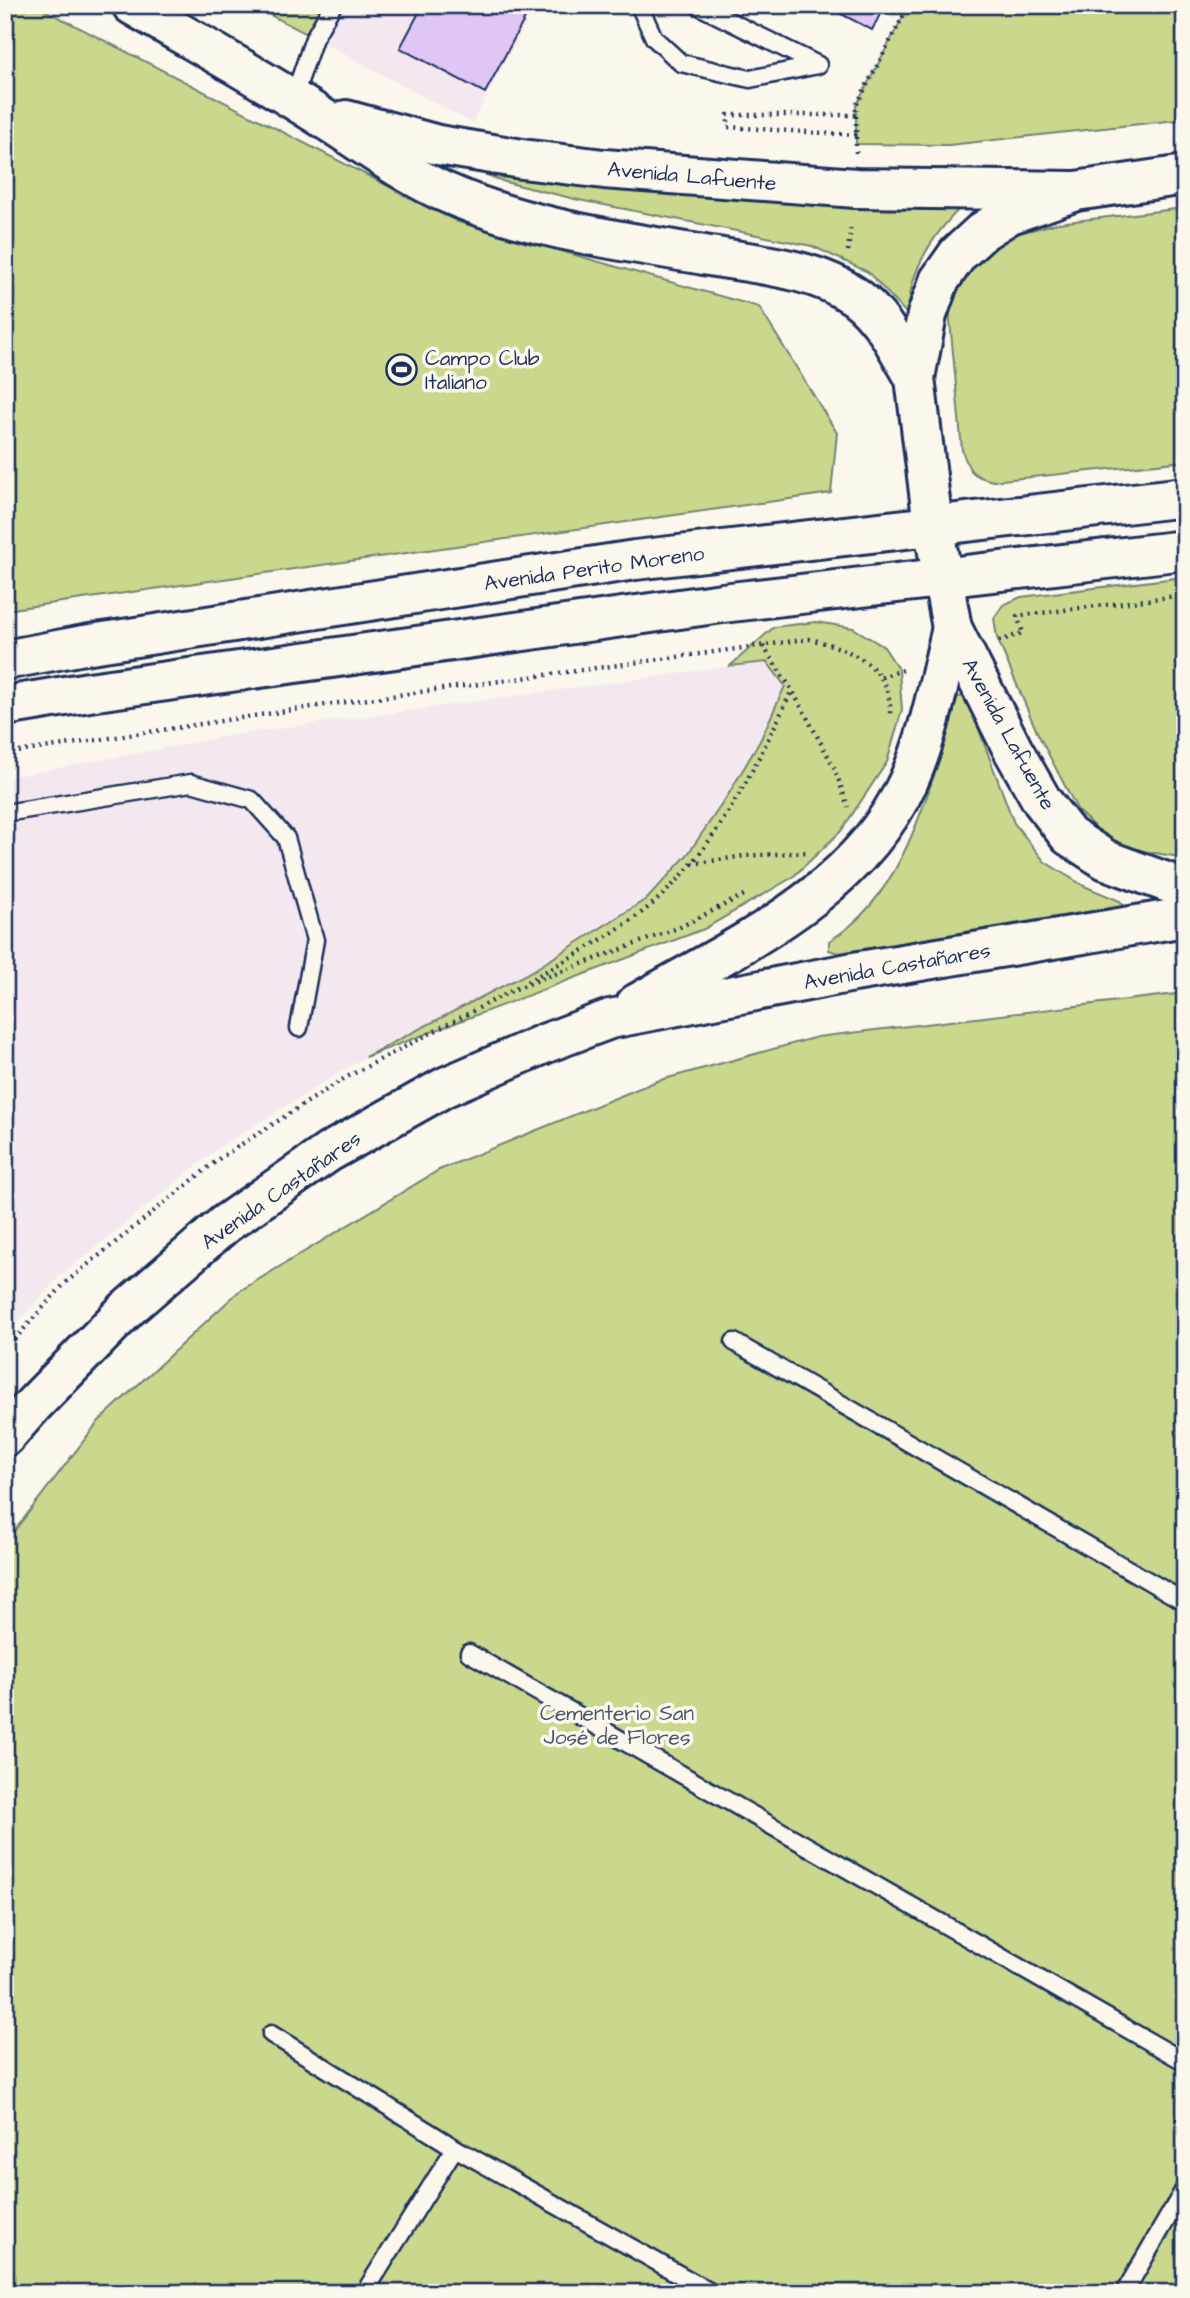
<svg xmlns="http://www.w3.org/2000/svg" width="1190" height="2298" viewBox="0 0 1190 2298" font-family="'Architects Daughter',sans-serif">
<rect width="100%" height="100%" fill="#fbf7ec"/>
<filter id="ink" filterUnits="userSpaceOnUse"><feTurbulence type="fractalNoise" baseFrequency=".0143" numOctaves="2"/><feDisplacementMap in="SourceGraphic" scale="14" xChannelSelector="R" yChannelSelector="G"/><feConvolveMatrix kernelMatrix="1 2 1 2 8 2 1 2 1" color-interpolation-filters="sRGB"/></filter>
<g filter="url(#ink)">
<g fill="#f3e8ef">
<path d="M323,5H536L472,123L307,34Z"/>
<path d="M768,661L785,686L760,741L728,795L688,854L648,898L534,970L365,1057L217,1149L58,1278L5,1336V778L239,734Z"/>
</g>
<g fill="#c9d88c" stroke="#728475" stroke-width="2">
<path d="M5,5H35L458,222L759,307L837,433L831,493L5,610Z"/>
<path d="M251,5H323L307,34Z"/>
<path d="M909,5H1060L1074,12L1078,5H1185V119L949,145L856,144V106Z"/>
<path d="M436,155L968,200C945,222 922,250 913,282C910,292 909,304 907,314L868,272L812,246L579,200L505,182Z"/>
<path d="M1185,208V461L993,481C971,476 969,471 962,450L949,310L958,281L986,248L1020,233L1058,223Z"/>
<path d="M1185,577V858L1132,849L1102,834L1078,811L1037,732L997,638L994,618L1003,605L1021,597Z"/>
<path d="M816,622L853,628L884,647L899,670L902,710L887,762L841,831L793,877L704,929L365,1057L534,970L648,898L688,854L728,795L760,741L785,686L767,662L730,666L774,627Z"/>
<path d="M963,696L970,706L1014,823L1045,862L1084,886L1120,901L1126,908L1123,911L838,953L829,950V941C905,896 928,790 954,712L955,698Z"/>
<path d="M1185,993V2293H5V1543L99,1421L238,1292L439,1170L657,1081L817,1037Z"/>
</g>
<g fill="#dfc6f5" stroke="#1b2f5e" stroke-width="2">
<path d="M423,5H532L485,93L400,48Z"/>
<path d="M824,5H885L872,30Z"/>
</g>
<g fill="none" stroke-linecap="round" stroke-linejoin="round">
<defs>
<g id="service">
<path d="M639,5L654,38L681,63L750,79L818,65L697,5"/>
<path d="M293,99L314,38L333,5"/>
<path d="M5,813L191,783L252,800L286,838L315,940L299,1028"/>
<path d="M734,1342L1185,1602"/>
<path d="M469,1653L1185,2062"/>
<path d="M271,2034L455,2148L712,2293"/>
<path d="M364,2293L455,2148"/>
<path d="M1124,2293L1185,2188"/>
</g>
<g id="tertiary">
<path d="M132,5C193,41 255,75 315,113C357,139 397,170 442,191C524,228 616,240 704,255C754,264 813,267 856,297C883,317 898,350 915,378"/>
<path d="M346,120L438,145L522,159L604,169L856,188L1074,191"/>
</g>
<g id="secondary">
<path d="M1185,175L1076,191L1010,214L983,231L958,254L939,281L927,315L915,378L933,525L952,628L1013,750L1042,801L1069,836L1106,860L1185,889"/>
<path d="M5,660L84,645L635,560L1185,497"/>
<path d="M5,706L89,692L722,603L1185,550"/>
<path d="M636,1004C736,946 857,894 908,782C929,737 940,677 952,628"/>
<path d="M5,1437L34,1404L127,1309L225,1224L329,1152L445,1087L546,1043L610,1019L854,972L1185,917"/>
</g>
</defs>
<use href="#service" stroke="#1b2f5e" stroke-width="21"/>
<use href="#tertiary" stroke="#1b2f5e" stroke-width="44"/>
<use href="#secondary" stroke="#1b2f5e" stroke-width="44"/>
<g stroke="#1b2f5e" stroke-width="4.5" stroke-dasharray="2 5" stroke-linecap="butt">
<path d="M856,135L728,127V115H856"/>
<path d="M856,153V106L909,5"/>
<path d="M848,251L851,225"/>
<path d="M999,641L1023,633L1017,616L1185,595"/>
<path d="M763,646L792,690L834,767L848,807"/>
<path d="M881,677L903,670"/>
<path d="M5,754L325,705L809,639C849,648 893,666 890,715"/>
<path d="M692,864L744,856L808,852"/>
<path d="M527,982C565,960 606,939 641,913C710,862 756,766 792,690"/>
<path d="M5,1350L65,1283L220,1158L345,1078L515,989L678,928L748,893"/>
</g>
<use href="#service" stroke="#fbf7ec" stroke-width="16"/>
<use href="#tertiary" stroke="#fbf7ec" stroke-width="38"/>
<use href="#secondary" stroke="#fbf7ec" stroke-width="38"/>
</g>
</g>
<defs>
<symbol id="stadium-ring" viewBox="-11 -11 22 22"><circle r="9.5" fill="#fbf7ec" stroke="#1b2f5e" stroke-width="1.5"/><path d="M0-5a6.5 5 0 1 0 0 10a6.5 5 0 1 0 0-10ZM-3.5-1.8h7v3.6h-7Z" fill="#1b2f5e"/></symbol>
</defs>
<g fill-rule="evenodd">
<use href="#stadium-ring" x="384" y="352" width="35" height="35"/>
</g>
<g text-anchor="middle" stroke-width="7" stroke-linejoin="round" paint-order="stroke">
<g font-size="21" fill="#1b2f5e" stroke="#fbf7ec">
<text transform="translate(692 176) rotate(5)" y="7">Avenida Lafuente</text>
<text transform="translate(594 568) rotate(-8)" y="7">Avenida Perito Moreno</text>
<text transform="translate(1009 734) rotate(61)" y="7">Avenida Lafuente</text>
<text transform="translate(897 966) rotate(-10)" y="7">Avenida Castañares</text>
<text transform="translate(281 1190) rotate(-35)" y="7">Avenida Castañares</text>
</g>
<g font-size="21" fill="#1b2f5e" stroke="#fbf7ec" text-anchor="start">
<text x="425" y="365">Campo Club<tspan x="425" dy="24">Italiano</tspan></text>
</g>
<g font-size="21" fill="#46596a" stroke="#fbf7ec">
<text x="617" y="1720">Cementerio San<tspan x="617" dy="24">José de Flores</tspan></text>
</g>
</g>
<rect width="1190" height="2298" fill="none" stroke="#fbf7ec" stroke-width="28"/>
<rect x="14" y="14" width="1162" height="2270" fill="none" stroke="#1b2f5e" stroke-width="2.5" filter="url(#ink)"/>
</svg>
